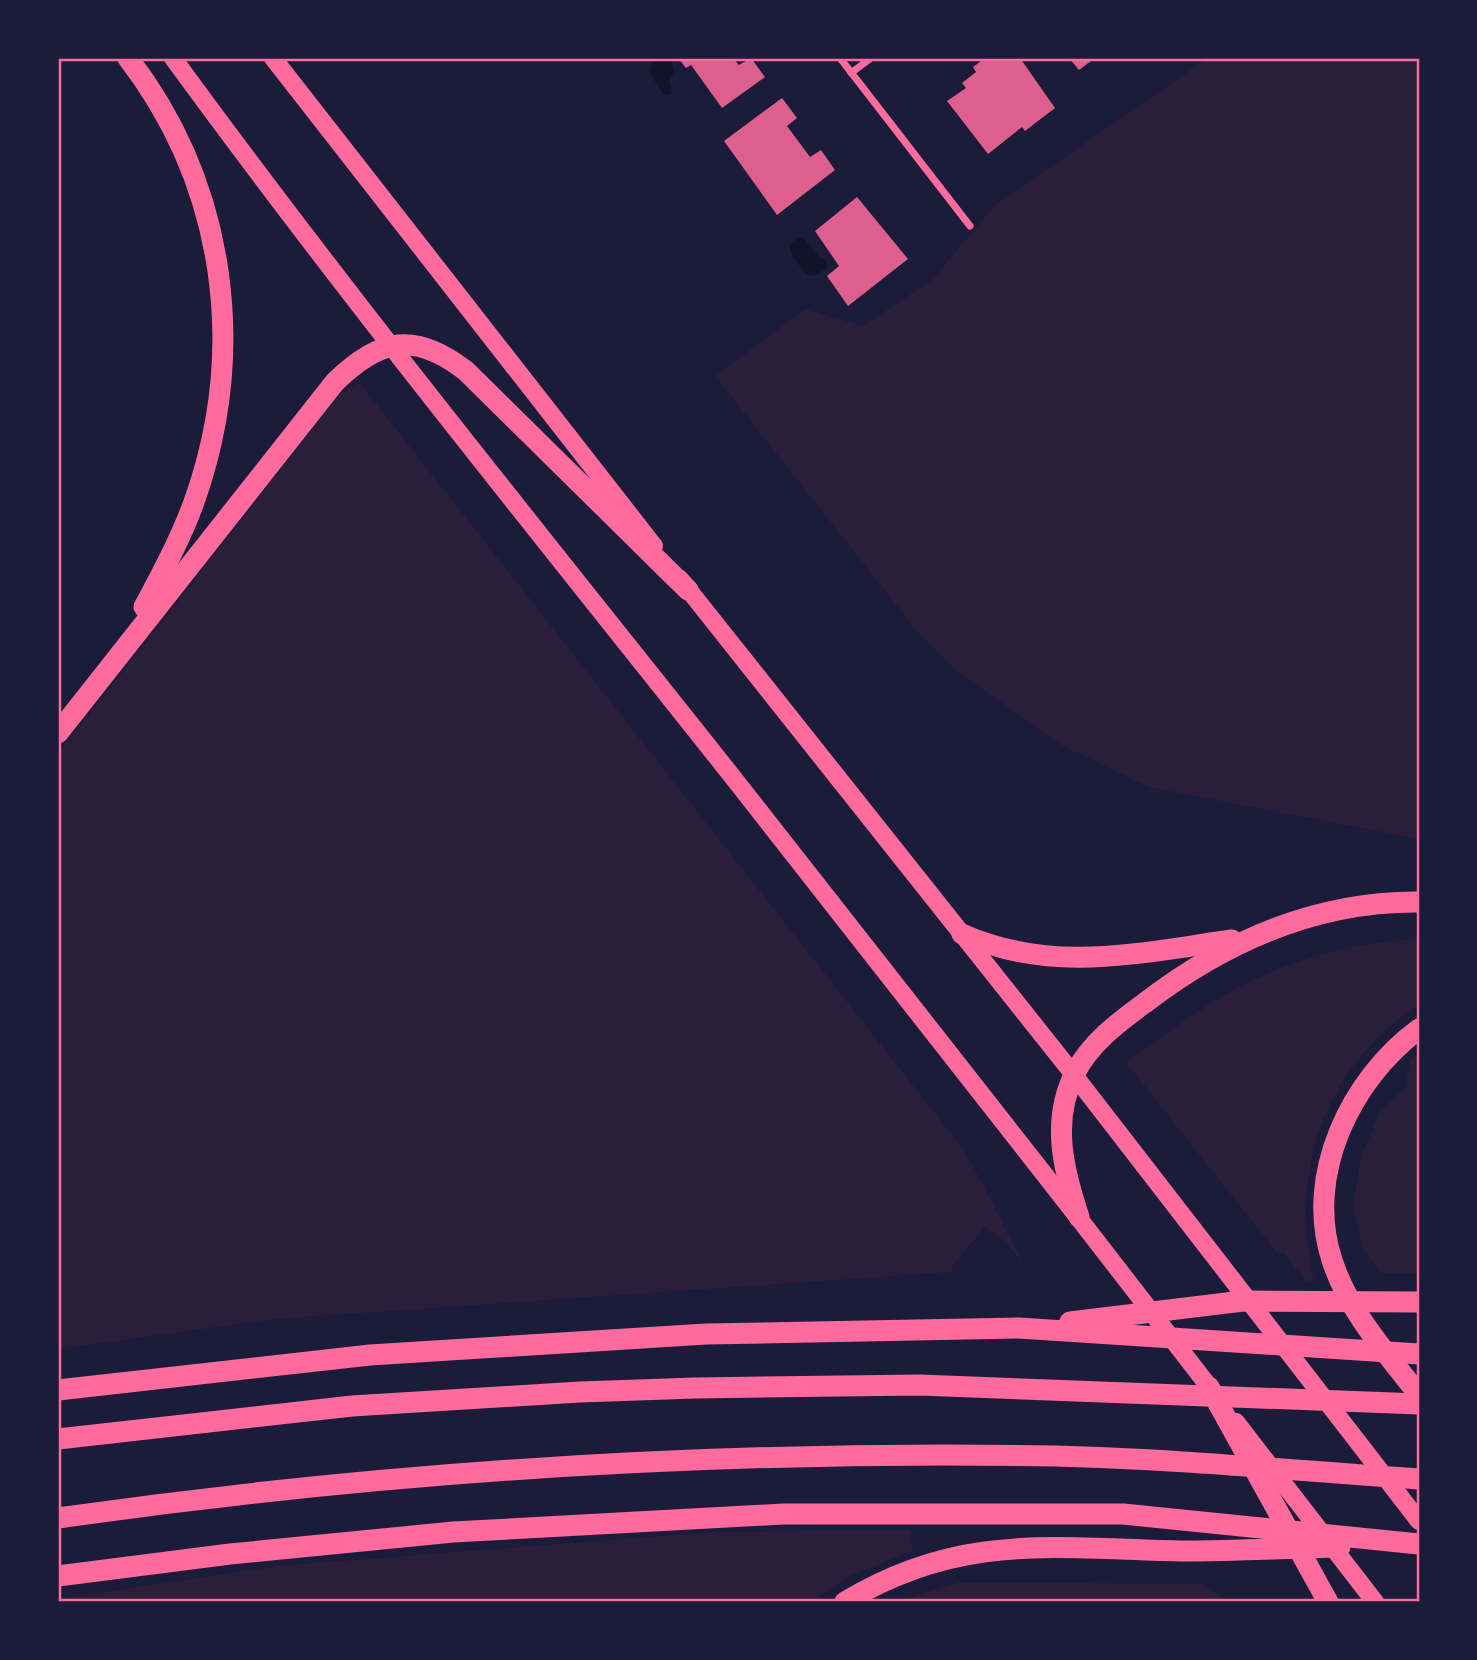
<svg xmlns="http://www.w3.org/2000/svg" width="1477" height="1660" viewBox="0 0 1477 1660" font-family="Figtree,sans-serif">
<rect width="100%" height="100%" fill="#1b1b3a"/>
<g fill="#2a1e3b">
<path d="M1208,58H1419V839L1148,787L1061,745L958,672L917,631L715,376L805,309L863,326L932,280L994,206Z"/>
<path d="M359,382L967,1154L1023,1263L1003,1240L985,1227L953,1265L952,1272L274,1319L58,1349V754L340,394Z"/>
<path d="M1411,939L1419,940V1004C1323,1069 1289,1171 1314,1282H1306L1284,1252L1279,1255L1128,1065V1060C1165,1035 1202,1006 1241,986C1293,958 1353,944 1411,939Z"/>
<path d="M1419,1053V1274L1381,1273L1362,1247L1353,1207L1361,1156L1381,1111L1405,1088L1410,1060Z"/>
<path d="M910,1530L913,1551L849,1576L811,1602H58V1599L277,1566L712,1532Z"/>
<path d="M960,1582L1203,1584L1231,1602H897Z"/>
</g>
<g fill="#12122b">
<path d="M653,58L671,59L674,71L669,82L673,91L669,95L663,94L650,73Z"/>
<path d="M799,237H803L819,257L826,260L827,268L814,276L806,274L793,257L789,245Z"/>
</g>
<g fill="#dd5f8e">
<path d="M678,58H733L739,65L751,58L765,77L722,108L691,65L686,68Z"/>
<path d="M985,58H1020L1055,108L1025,131L1022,127L988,154L947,101L966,88L962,83L976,72L973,67Z"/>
<path d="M1069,58H1095L1079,70Z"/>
<path d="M782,98L797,118L787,126L810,157L821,150L835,170L777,215L724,141Z"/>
<path d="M857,197L908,259L848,306L827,276L839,266L815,231Z"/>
</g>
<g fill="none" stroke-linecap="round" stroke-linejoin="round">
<g stroke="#ff6b9d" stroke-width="7">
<path d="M840,58L970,226"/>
<path d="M851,73L871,58"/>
</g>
<g stroke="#ff6b9d" stroke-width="18">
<path d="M173,58C354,306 548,544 739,785C900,988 1059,1192 1217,1397"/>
<path d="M273,58L654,546"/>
<path d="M680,579L1074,1075L1419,1521"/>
<path d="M1236,1422L1375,1602"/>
</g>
<g stroke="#ff6b9d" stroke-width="21">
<path d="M128,58C226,186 248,350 194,502C181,538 162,573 144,607"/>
<path d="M58,733L335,382C380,338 415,331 466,371L688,590"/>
<path d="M962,934C1053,974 1137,953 1232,940"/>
<path d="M1419,1029C1351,1079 1304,1175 1332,1260C1348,1311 1387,1354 1419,1395"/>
<path d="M1079,1217C1063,1169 1051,1120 1075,1073C1091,1042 1119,1022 1146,1002C1226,941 1317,901 1419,902"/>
<path d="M1070,1322L1243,1301L1419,1302"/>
<path d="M1209,1387L1328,1602"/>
<path d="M58,1390L370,1355L706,1334L1019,1328L1419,1354"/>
<path d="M58,1439L352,1406L580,1392L695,1388L919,1385L1419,1404"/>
<path d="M58,1518C388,1471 723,1450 1056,1456C1177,1459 1299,1471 1419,1479"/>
<path d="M58,1576L230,1554L453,1532L784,1514H1123L1419,1544"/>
<path d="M845,1602C962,1531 1058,1549 1186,1551C1237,1551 1289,1548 1340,1547"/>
</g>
</g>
<rect width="1477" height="1660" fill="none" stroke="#1b1b3a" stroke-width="119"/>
<rect x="60" y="60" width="1358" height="1540" fill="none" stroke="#ff6b9d" stroke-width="2.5"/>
</svg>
